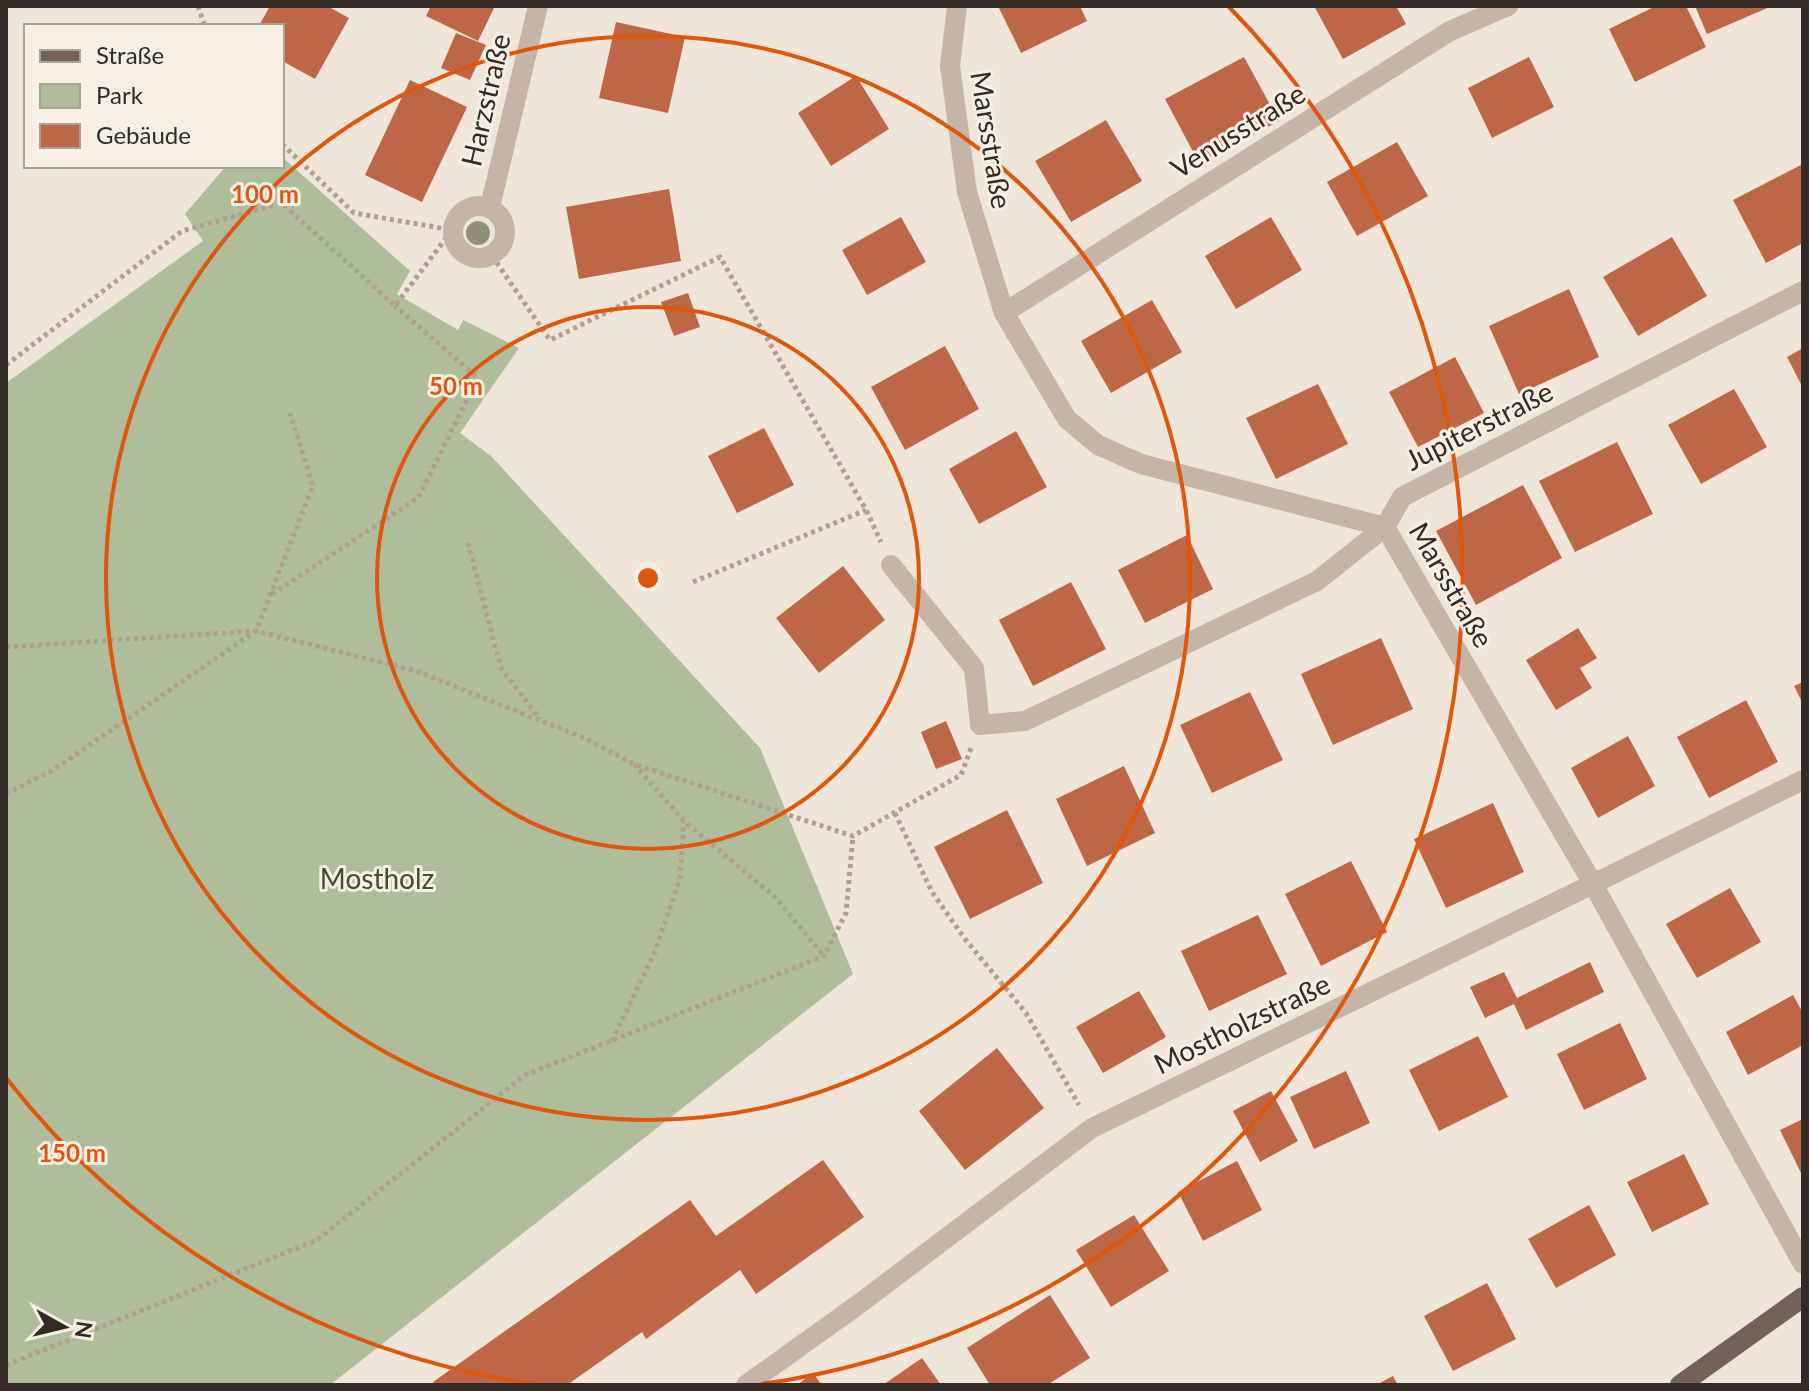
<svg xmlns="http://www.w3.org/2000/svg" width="1809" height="1391" viewBox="0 0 1809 1391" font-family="Lato,sans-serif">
<rect width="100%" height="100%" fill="#efe5d9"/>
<path fill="#b0bd9a" d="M282,157L410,271L397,294L458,330L463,320L519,348L460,433L491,456L760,748L853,974L330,1385H6V383L203,241L185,214L226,166H282Z"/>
<g fill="#be6747">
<path d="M270,6H327L349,18L315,79L282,61V26H259Z"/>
<path d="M431,6H495L478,41L426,16Z"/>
<path d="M998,6H1080L1087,21L1021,53Z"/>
<path d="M1314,6H1396L1406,24L1343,59Z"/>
<path d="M1656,6H1686L1706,47L1635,82L1609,29Z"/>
<path d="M1695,6H1772L1707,34Z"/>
<path d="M616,22L685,37L668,113L599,98Z"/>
<path d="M456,33L486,45L470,80L441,68Z"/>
<path d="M1244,57L1279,121L1199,163L1165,99Z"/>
<path d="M1529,57L1554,107L1492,138L1468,88Z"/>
<path d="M856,76L889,129L831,166L798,113Z"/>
<path d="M410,80L467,107L422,202L365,175Z"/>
<path d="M1106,120L1142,181L1071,222L1035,161Z"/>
<path d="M1397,142L1428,196L1357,236L1327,182Z"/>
<path d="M1803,164V243L1766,263L1733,200Z"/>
<path d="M669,189L681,261L579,279L566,207Z"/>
<path d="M901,217L926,262L867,295L842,250Z"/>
<path d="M1271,217L1302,270L1236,309L1205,256Z"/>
<path d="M1672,237L1707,296L1638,336L1603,277Z"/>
<path d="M1569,289L1599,357L1519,394L1489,326Z"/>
<path d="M688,293L700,327L674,336L661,302Z"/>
<path d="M1152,300L1182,352L1111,393L1081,341Z"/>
<path d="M945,346L979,409L905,450L871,387Z"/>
<path d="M1803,348V388L1787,357Z"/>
<path d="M1455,357L1484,413L1418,447L1389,392Z"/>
<path d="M1318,384L1348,444L1276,479L1246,418Z"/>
<path d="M1734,389L1767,447L1701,484L1668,425Z"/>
<path d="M764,428L794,485L737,513L708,456Z"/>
<path d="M1016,431L1047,487L979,524L949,469Z"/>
<path d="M1617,442L1653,514L1575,552L1539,481Z"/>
<path d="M1523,485L1562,558L1476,605L1436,531Z"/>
<path d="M1187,535L1213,589L1145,623L1118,570Z"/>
<path d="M843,566L885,620L819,673L776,618Z"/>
<path d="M1071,582L1106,649L1033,686L999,620Z"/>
<path d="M1578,628L1597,658L1580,668L1592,688L1556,710L1526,660Z"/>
<path d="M1381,638L1413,709L1333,745L1301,674Z"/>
<path d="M1803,682V704L1794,686Z"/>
<path d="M1250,692L1283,760L1212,793L1180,725Z"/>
<path d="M1746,700L1778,762L1709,798L1677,737Z"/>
<path d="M946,721L962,759L936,769L921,732Z"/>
<path d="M1628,736L1655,786L1598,818L1571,768Z"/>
<path d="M1124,766L1155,833L1087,866L1056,799Z"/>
<path d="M1493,803L1524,872L1446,908L1414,839Z"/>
<path d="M1007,810L1043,883L970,919L934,847Z"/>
<path d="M1351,861L1387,932L1321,966L1285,894Z"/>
<path d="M1730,888L1761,942L1697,978L1666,924Z"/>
<path d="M1258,915L1287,974L1209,1011L1181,951Z"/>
<path d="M1590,962L1604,992L1526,1030L1514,1004L1485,1018L1470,987L1504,972L1517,998Z"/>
<path d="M1139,991L1166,1037L1103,1073L1076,1027Z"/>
<path d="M1793,995L1803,1013V1045L1748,1075L1726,1032Z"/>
<path d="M1620,1023L1647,1079L1584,1110L1557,1054Z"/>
<path d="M1478,1036L1508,1097L1439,1131L1409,1070Z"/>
<path d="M997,1048L1044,1108L965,1170L919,1111Z"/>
<path d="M1346,1071L1370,1123L1314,1149L1290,1097Z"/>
<path d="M1271,1091L1298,1141L1260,1162L1233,1111Z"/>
<path d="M1803,1119V1177L1780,1130Z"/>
<path d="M1684,1154L1709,1204L1652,1232L1627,1182Z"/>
<path d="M823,1160L864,1217L756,1294L740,1270L646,1339L642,1332L567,1385H435L433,1382L690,1200L716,1236Z"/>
<path d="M1237,1161L1262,1210L1203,1241L1178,1192Z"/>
<path d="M1589,1205L1616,1255L1556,1288L1528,1239Z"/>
<path d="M1134,1215L1169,1271L1111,1307L1076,1250Z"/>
<path d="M1487,1283L1516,1339L1453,1371L1424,1316Z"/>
<path d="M1050,1295L1090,1358L1047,1385H990L967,1348Z"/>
<path d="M922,1358L941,1385H883Z"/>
<path d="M813,1373L822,1385H797Z"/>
<path d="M1393,1376L1398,1385H1376Z"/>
</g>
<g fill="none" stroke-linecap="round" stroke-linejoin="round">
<g stroke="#b29f90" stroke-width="5" stroke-dasharray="4 4" stroke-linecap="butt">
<path d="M198,6L205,26"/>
<path d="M492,256L550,340L720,257L866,510L881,542"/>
<path d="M6,365L182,231L282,203L395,306L452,230L354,213L282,144"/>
<path d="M468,543L501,668L540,719"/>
<path d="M693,582L866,510"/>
<path d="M272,594L418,498L478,378L395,306"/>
<path d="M6,647L256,631L416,671L582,737L634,764L853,836L961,775L971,748"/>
<path d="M634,764L684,821L775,897L824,956"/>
<path d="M6,794L53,770L256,631L313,486L290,413"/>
<path d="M895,813L932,892L965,939L1026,1013L1079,1105"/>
<path d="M612,1041L654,954L680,879L684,822"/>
<path d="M6,1365L317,1240L525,1075L824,956L846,913L853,836"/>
</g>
<g stroke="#c6b5a6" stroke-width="20">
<path d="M957,6L950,66L967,192L1004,313L1067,419L1098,445L1141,464L1385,527L1593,884L1803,1264"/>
<circle cx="479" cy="232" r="26"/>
<path d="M490,207L538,6"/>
<path d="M1004,313L1450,31L1508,6"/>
<path d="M891,565L974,668L980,725L1025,721L1317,581L1385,527L1402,497L1803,291"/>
<path d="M746,1385L859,1304L1092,1128L1593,884L1803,780"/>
</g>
<path stroke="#746258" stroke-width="20" d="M1680,1385L1803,1297"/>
</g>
<circle fill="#8f9279" cx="478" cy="233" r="12"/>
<g fill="none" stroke="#df570d" stroke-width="4">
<circle cx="648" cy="578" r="271"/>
<circle cx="648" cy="578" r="542"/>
<path d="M535 1384A814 814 0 0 1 7 1079M1229 7A814 814 0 0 1 761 1384"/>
</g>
<g text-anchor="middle" stroke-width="6" stroke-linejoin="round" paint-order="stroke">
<g font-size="28" fill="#332a26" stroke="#f7efe4">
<text transform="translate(486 100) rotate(-77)" y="10">Harzstraße</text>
<text transform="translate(1238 131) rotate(-32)" y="10">Venusstraße</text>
<text transform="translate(991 140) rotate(81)" y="10">Marsstraße</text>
<text transform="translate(1479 426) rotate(-27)" y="10">Jupiterstraße</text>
<text transform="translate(1451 585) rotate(60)" y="10">Marsstraße</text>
<text transform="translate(1242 1024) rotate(-26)" y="10">Mostholzstraße</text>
</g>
<g font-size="28" fill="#414f2b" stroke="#f7efe4">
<text x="377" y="889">Mostholz</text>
</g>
</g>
<circle cx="648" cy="578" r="12" fill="#df570d" stroke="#f7efe4" stroke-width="4"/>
<g font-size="24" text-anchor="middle" font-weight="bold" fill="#df570d" stroke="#f7efe4" stroke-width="6" stroke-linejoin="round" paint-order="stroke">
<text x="265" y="203">100 m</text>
<text x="456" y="395">50 m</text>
<text x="72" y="1162">150 m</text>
</g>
<rect width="1809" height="1391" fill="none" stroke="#332a26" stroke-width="16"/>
<rect x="24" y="24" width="260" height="144" fill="#f7efe4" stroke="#a9a098" stroke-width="2"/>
<rect x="40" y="50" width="40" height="12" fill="#746258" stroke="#a9a098" stroke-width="2"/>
<text x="96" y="64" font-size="24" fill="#332a26">Straße</text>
<rect x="40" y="84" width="40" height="24" fill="#b0bd9a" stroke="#a9a098" stroke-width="2"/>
<text x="96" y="104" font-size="24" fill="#332a26">Park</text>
<rect x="40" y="124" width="40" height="24" fill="#be6747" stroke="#a9a098" stroke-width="2"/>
<text x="96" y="144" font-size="24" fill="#332a26">Gebäude</text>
<g transform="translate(64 1327) rotate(98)" stroke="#f7efe4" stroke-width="6" paint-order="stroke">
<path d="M0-6L14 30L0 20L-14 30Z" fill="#332a26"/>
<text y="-12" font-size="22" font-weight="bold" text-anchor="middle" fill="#332a26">N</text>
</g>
</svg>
